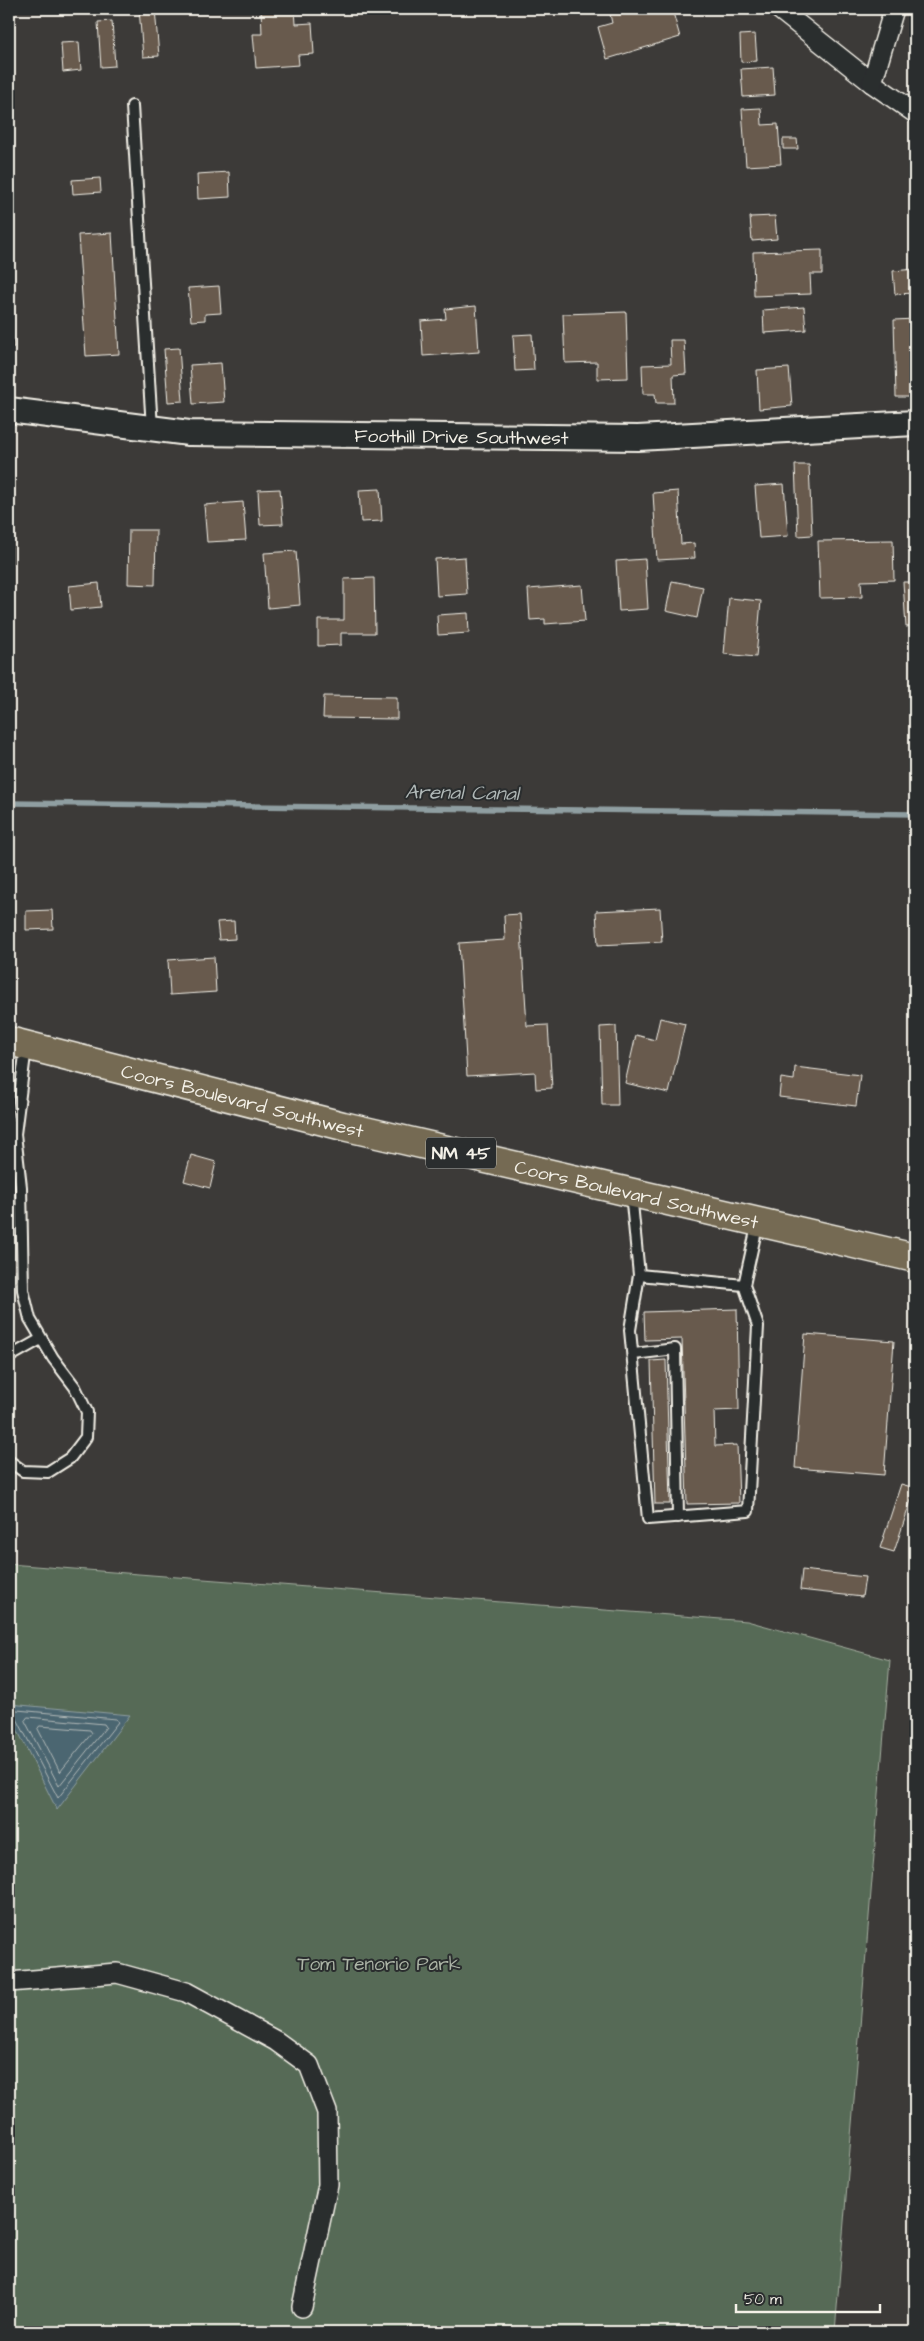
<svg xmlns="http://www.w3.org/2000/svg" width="924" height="2341" viewBox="0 0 924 2341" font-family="'Architects Daughter',sans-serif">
<rect width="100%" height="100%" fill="#3c3a38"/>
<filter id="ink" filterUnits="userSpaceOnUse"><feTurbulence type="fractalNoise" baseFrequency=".02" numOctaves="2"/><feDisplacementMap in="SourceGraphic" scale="10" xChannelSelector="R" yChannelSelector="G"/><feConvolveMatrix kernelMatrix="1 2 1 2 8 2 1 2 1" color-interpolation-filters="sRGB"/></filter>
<g filter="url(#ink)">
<path fill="#49443f" d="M909,843H915V1198L911,1197Z"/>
<path fill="#566b57" stroke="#a5aea0" d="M9,1564L747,1621L890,1660L835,2332H9Z"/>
<path fill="#4c6671" stroke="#8f9ea1" d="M9,1704L130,1715L57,1810L9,1713Z"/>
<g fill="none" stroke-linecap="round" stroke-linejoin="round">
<g stroke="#b1b9b8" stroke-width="1">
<path d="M17,1710L116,1719L118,1722L58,1798L14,1713Z"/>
<path d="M28,1717L104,1724L106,1727L59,1786L25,1721Z"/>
<path d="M40,1726L90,1730L92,1733L60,1772L38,1729Z"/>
</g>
<path stroke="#8f9ea1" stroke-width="5.5" d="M9,803L915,814"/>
</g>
<g fill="#675a4e" stroke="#f4f1e8">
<path d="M139,9H155L159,56L143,57Z"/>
<path d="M261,9H295L296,24L312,23L314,54L298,55L299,65L256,68L253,34H262Z"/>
<path d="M655,9L657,13L672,9L680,37L607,59L598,27L612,23L609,10Z"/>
<path d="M112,21L115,66L101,67L98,22Z"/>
<path d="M755,34L757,61L741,62L740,35Z"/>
<path d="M79,42L81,70L63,72L61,43Z"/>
<path d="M773,67L775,95L743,97L741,69Z"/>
<path d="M761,108L762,125L778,124L781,164L746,166L742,109Z"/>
<path d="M783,139H797L798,149H783Z"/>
<path d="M229,172L230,197L198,199L197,174Z"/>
<path d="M100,178L101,192L73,194L72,180Z"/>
<path d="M775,216L777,239L752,241L750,217Z"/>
<path d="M112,233L119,354L86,356L78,235Z"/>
<path d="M822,250V274H810L811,294L754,296L753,252Z"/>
<path d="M915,269V293L895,294L893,271Z"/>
<path d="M9,282L14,347L9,348Z"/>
<path d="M219,286L221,313L205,314V320L191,321L188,288Z"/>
<path d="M476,306L479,352L423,356L421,321L446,319L445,309Z"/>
<path d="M804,307L806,330L764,333L763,310Z"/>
<path d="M626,312L628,378L597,379V362L565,363L563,314Z"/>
<path d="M915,319V397H896L894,320Z"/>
<path d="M532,334L534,370L515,371L513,335Z"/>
<path d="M670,340H684L686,374L673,375L674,403H656L655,394H643L642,365L671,364Z"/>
<path d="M179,348L183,401L168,402L164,349Z"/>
<path d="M221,363L224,402L193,404L190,365Z"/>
<path d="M789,368L792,406L759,409L757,370Z"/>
<path d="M795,465H809L812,535L798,536Z"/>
<path d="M784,484L788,536L759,538L755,486Z"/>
<path d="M280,489L283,524L260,525L258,490Z"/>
<path d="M380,489L382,521L361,522L359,490Z"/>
<path d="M678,491L681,544L694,543L695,558L657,560L653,493Z"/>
<path d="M243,502L246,540L207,542L204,505Z"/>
<path d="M911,527H915V553H913Z"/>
<path d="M129,530H156L155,585L128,584Z"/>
<path d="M9,532H11V588L9,587Z"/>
<path d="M893,540L894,580L861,581L862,597L820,598L818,541Z"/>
<path d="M296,551L300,605L268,608L264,553Z"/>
<path d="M465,557L467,594L437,596L435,559Z"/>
<path d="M645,559L648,609L619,611L616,561Z"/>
<path d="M374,578L375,633H341V645L318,646V620H344V579Z"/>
<path d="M672,581L703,587L697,618L666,611Z"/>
<path d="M903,582H915V626L906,627Z"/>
<path d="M99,583L101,607L71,610L69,586Z"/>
<path d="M582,585L585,621L545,624V619L530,620L528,589Z"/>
<path d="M729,598L761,601L756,657L724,654Z"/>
<path d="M468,613L469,633L438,635L437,615Z"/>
<path d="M324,696L397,697V719L323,718Z"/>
<path d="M660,908L662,942L598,945L596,911Z"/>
<path d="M52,910L53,929L26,930V911Z"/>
<path d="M520,914L527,1026L548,1025L552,1088L536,1089L535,1072L467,1076L459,943L505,940L504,915Z"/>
<path d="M234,921L235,939L219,940L217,922Z"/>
<path d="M214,957L216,992L170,995L168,960Z"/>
<path d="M660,1018L685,1024L669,1093L625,1083L636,1035L655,1040Z"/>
<path d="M616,1026L618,1105H602L600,1027Z"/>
<path d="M795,1067L860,1075L856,1106L779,1097L781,1078L794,1080Z"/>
<path d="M191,1155L216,1162L210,1188L184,1181Z"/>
<path d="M737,1309L739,1410L714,1411L715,1446L737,1445L739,1503L687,1504L682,1339L645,1340L644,1312Z"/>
<path d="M805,1334L894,1341L884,1475L795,1468Z"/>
<path d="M666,1360L670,1504H655L651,1361Z"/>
<path d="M901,1484L915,1488L894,1552L880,1548Z"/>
<path d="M802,1570L865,1577L862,1597L800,1590Z"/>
</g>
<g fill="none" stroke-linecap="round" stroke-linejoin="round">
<defs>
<g id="service">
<path d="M132,106L152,428"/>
<path d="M9,1149L15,1134L26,1047"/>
<path d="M631,1193L639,1275L630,1330L648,1519L748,1511L758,1326L744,1285L758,1222"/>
<path d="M639,1275L744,1285"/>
<path d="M634,1354L675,1349L678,1517"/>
<path d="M9,1357L41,1339"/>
<path d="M9,1461L23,1471L48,1472L70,1458L86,1437L87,1412L75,1387L53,1358L30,1319L23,1290L21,1187L15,1134"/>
</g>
<g id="minor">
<path d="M779,9L872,83L915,113"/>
<path d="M872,83L894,9"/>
<path d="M9,1982L117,1973L186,1992L276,2041L309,2065L327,2112L328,2185L302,2307"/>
</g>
<g id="tertiary">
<path id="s1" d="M9,410L189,433L638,438L915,423"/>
</g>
<g id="primary">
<path id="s2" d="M9,1041L343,1126L915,1258"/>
</g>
</defs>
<use href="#service" stroke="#f4f1e8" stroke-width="14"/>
<use href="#minor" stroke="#f4f1e8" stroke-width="22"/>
<use href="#tertiary" stroke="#f4f1e8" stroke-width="28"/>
<use href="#primary" stroke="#f4f1e8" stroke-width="31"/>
<use href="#service" stroke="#2a2d2e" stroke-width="10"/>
<use href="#minor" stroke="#2a2d2e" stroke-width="19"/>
<use href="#tertiary" stroke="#2a2d2e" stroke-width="24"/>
<use href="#primary" stroke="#756b52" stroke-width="28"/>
</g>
</g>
<g text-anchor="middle" stroke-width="4" stroke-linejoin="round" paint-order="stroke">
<rect fill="#2a2d2e" stroke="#b7b6b0" stroke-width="1" x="426" y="1137.5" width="70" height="31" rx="4"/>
<g font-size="18" font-weight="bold" fill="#f4f1e8">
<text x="461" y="1159">NM 45</text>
</g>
<g font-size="19" fill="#f4f1e8" stroke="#2a2d2e">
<text dy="7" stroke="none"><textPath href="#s1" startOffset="454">Foothill Drive Southwest</textPath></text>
<text dy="7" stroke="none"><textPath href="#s2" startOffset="241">Coors Boulevard Southwest</textPath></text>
<text dy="7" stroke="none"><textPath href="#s2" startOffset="646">Coors Boulevard Southwest</textPath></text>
</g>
<g font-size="19" fill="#adb5a7" stroke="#2a2d2e">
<text x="379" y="1970">Tom Tenorio Park</text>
</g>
<g font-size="20" font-style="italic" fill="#b1b9b8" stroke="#2a2d2e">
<text transform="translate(462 792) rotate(1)" y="7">Arenal Canal</text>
</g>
</g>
<rect width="924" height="2341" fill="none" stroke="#2a2d2e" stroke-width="30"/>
<rect x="15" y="15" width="894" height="2311" fill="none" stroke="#f4f1e8" stroke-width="2" filter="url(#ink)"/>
<path d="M736 2304v8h144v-8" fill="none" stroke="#f4f1e8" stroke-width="2.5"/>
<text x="744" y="2304" font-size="15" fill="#f4f1e8" stroke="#2a2d2e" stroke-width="4" paint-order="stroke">50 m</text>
</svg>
